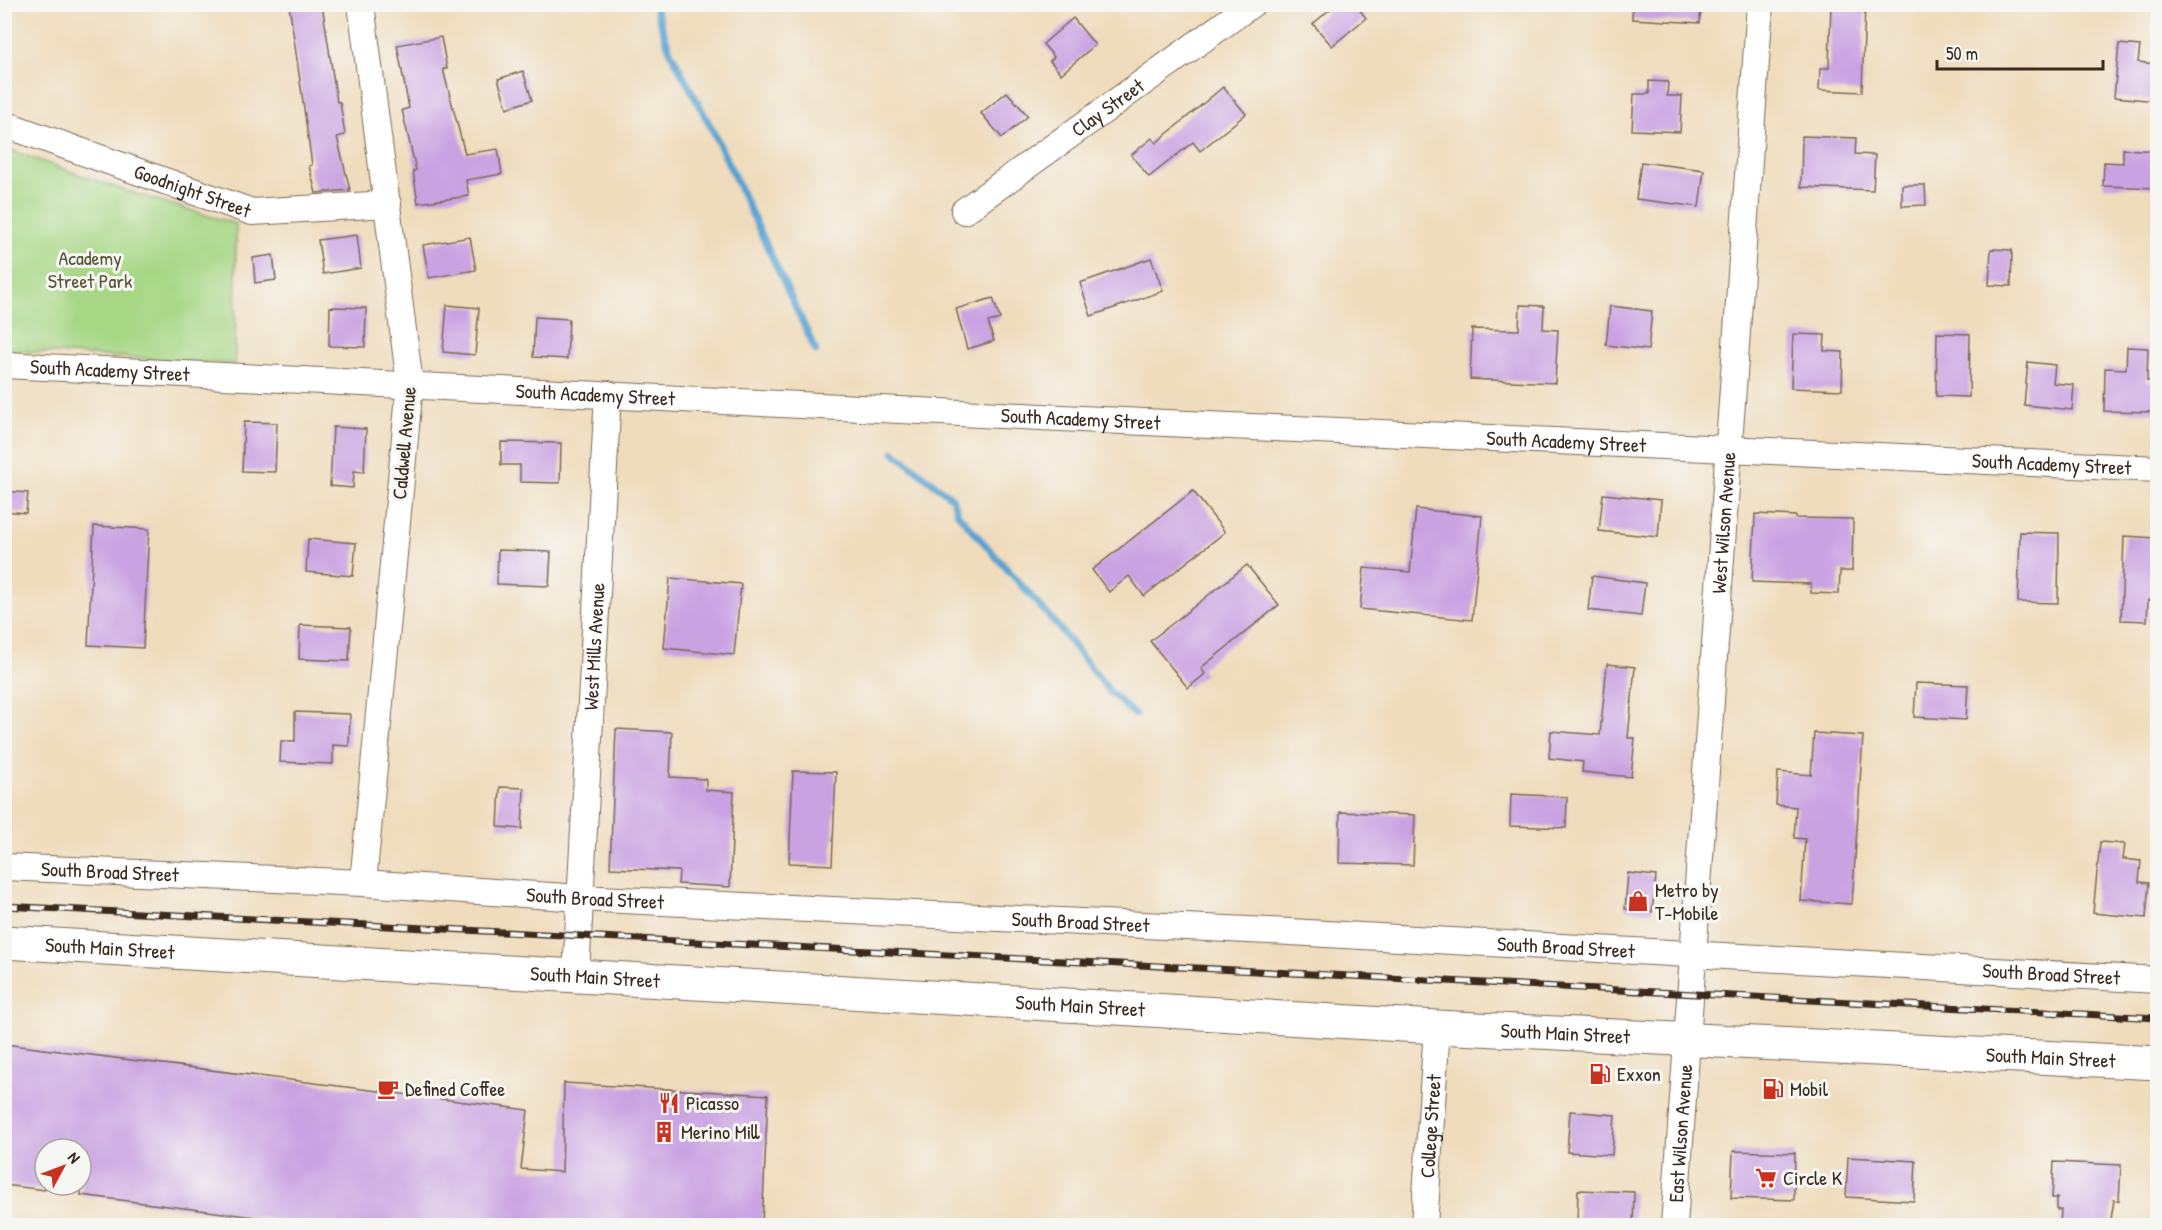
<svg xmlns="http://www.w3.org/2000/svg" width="2162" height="1230" viewBox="0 0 2162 1230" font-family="'Patrick Hand',sans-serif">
<rect width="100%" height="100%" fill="#f6f6f2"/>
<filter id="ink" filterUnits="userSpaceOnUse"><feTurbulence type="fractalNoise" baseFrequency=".0167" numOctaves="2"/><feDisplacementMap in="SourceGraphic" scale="12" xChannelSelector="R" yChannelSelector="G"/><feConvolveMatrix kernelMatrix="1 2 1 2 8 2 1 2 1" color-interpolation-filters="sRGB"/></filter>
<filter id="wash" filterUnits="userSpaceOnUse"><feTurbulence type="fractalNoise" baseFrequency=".008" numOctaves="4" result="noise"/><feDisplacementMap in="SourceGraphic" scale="24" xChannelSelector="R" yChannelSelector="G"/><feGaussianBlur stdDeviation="1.35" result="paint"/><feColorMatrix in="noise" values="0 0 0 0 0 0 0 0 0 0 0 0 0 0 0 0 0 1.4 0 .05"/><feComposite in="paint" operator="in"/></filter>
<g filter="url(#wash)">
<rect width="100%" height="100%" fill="#efdcbc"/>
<path fill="#a7d785" stroke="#718052" stroke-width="1.5" d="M4,148L126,191L236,224L235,364L5,350Z"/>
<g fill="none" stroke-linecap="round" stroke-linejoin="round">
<g stroke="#59a3d0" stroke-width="7">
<path d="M654,4L670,51L713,131L816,351"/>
<path d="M894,452L952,498L958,514L1055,623L1111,693L1135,715"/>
</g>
</g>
<g id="blocks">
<g fill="#c9a2e2">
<path d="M289,4H322L337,102H340L345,135L337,137L350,190L316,193L309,166L312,165Z"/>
<path d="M1336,4H1355L1366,18L1332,46L1313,24Z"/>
<path d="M1633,4H1701L1700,23L1632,19Z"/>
<path d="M1831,4H1865L1862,92L1819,90L1820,68H1829Z"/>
<path d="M1073,18L1095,45L1061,74L1050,61L1054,57L1043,44Z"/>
<path d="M441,37L447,69H443L465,154L498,149L502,174L466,180L469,196L418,203L413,171L416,170L402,110L409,108L397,45Z"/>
<path d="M2119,44L2140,46L2138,62L2157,64V101L2114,97Z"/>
<path d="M523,71L532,100L507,108L498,79Z"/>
<path d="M1649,81L1668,82L1667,96H1682L1680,132L1632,130L1634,94H1649Z"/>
<path d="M1223,87L1246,114L1200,151L1193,142L1149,177L1131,155L1152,138L1156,143Z"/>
<path d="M1007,92L1028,116L1002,138L981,113Z"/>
<path d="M1802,136L1856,138L1855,154L1875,155L1873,190L1801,187Z"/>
<path d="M2123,149L2157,151V188L2103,186L2104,162L2123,163Z"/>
<path d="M1641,162L1704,170L1699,207L1636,199Z"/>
<path d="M1902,185H1925L1926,205L1902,206Z"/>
<path d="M357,235L361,268L323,274L318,240Z"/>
<path d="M470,237L476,270L429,278L423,245Z"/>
<path d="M1991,249L2012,250L2011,286L1989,285Z"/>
<path d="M273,255L276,280L255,283L253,258Z"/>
<path d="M1151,258L1163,291L1091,316L1080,283Z"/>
<path d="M993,298L1000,319L988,322L994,341L967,349L956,309Z"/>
<path d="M447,305L479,308L475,355L443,352Z"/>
<path d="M1520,305L1544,306L1543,329L1558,330L1555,383L1470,379L1472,329L1519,330Z"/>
<path d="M1610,306L1652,311L1648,350L1606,345Z"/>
<path d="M330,307L366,308L365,347L329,346Z"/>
<path d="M535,317L569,319L567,359L533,357Z"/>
<path d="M1937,333L1970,334L1969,397L1936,396Z"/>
<path d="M1793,334L1825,335L1824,351L1843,352L1842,390L1791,388Z"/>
<path d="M2127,347L2148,348L2147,381H2156L2155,412L2104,411L2105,368L2126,369Z"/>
<path d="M2028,362L2055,365L2053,383L2074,385L2072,410L2024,405Z"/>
<path d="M244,422L277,423L275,472L242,471Z"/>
<path d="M333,427L366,429L364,472L354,471L353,488L330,486Z"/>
<path d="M501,442L561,443L560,483L520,482V465H501Z"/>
<path d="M4,491L28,493L26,513L4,511Z"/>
<path d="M1193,491L1225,532L1144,596L1129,576L1109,592L1092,570Z"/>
<path d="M1603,494L1661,500L1658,537L1599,531Z"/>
<path d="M1416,509L1482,516L1472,620L1360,609L1364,568L1410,572Z"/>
<path d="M1755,514L1796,516V518L1853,519L1852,571H1840L1839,594L1811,593V584L1752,582Z"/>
<path d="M94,526L149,529L143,648L88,645Z"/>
<path d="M2020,532L2059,533L2058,603L2018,602Z"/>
<path d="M2124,536L2157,538V601L2148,600L2147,621L2121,620Z"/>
<path d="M308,539L356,543L353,576L306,572Z"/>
<path d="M498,550L551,552L549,586L497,584Z"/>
<path d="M1247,565L1279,605L1201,668L1205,674L1188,688L1150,641Z"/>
<path d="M1592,576L1645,583L1641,616L1588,610Z"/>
<path d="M670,578L741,584L734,655L664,648Z"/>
<path d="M300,625L351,627L349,661L299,659Z"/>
<path d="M1607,664L1635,667L1628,738H1635L1631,777L1582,772L1583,762L1549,758L1551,731L1600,735Z"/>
<path d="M1916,683L1968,685L1966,720L1914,717Z"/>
<path d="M295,712L350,714L349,746L333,745V764L280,762L281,741H295Z"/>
<path d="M616,729L672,732L670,777L706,779V790L734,792L730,887L678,884L679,871L610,868Z"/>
<path d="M1814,733L1863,736L1852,904L1801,901L1805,839L1794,838L1796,807L1776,805L1778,772L1811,775Z"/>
<path d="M793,771L836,772L832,865L789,863Z"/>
<path d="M500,787L524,788L522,829L498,827Z"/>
<path d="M1511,794L1567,797L1566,828L1510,826Z"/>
<path d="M1340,812L1415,815L1413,865L1339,863Z"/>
<path d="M2100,842L2125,844L2123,859L2141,861L2139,882L2149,883L2146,918L2093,913Z"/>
<path d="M1628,873L1656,876L1652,912L1625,909Z"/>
<path d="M4,1044L528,1110L521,1169L562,1172L564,1083L768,1095L762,1226H327L81,1195V1149H45V1190L4,1185Z"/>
<path d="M1570,1111L1615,1115L1612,1155L1567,1152Z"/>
<path d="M1733,1151L1795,1153L1794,1200L1731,1198Z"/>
<path d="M1848,1157L1916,1161L1914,1201L1846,1197Z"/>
<path d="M2054,1162L2121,1165L2119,1201L2114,1200L2110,1226H2060L2061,1210H2057V1198H2052Z"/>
<path d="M1578,1190L1634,1192L1633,1226H1577Z"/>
</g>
</g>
</g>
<g filter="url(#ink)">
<use href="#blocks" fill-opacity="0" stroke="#7a6855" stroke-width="1.5"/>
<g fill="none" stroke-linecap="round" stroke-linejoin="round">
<defs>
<g id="minor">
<path d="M361,4L410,384L363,883"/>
<path id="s1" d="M4,124L252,212L388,204"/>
<path id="s2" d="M964,211L1252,4"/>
<path id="s3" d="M4,365L1101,420L2158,469"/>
<path id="s4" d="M4,867L363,883L580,898L1290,932L2158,980"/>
<path id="s5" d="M576,974L608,394"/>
<path id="s6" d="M1424,1226L1437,1027"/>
<path id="s7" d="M1674,1226L1760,4"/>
</g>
<g id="major">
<path id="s8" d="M4,942L1437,1027L2158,1063"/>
</g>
</defs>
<use href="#minor" stroke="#7a6855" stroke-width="28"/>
<use href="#major" stroke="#7a6855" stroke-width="35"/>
<use href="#minor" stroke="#fff" stroke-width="26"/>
<use href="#major" stroke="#fff" stroke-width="33"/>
<defs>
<path id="rail" d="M4,906L2158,1018"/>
</defs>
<use href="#rail" stroke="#3b2a1e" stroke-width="7"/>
<use href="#rail" stroke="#f6f6f2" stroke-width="4.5" stroke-dasharray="14" stroke-linecap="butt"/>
</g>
</g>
<defs>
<symbol id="shop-bare" viewBox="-9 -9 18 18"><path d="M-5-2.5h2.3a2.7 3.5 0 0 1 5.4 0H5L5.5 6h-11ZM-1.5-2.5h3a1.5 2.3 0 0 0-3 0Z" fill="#c8321e" stroke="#f6f6f2" stroke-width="2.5" paint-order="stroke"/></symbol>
<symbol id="fuel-bare" viewBox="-9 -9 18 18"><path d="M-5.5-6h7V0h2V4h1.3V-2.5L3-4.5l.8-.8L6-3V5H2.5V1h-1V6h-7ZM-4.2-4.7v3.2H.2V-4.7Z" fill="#c8321e" stroke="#f6f6f2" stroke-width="2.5" paint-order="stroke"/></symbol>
<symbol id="cafe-bare" viewBox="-9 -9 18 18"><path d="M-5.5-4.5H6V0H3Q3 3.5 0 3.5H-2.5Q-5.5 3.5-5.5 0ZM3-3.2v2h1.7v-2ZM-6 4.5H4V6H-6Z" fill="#c8321e" stroke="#f6f6f2" stroke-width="2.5" paint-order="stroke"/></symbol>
<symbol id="restaurant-bare" viewBox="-9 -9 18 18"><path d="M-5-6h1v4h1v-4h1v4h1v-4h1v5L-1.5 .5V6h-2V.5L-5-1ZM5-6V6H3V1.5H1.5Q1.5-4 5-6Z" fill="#c8321e" stroke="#f6f6f2" stroke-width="2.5" paint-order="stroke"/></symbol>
<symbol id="building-bare" viewBox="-9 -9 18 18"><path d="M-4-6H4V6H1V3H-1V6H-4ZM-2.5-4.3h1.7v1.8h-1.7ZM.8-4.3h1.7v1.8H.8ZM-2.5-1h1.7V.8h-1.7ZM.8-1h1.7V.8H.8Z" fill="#c8321e" stroke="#f6f6f2" stroke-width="2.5" paint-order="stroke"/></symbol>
<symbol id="supermarket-bare" viewBox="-9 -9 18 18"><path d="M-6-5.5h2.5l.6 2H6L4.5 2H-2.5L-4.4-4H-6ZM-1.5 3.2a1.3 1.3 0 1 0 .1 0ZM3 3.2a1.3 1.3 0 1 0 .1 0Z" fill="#c8321e" stroke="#f6f6f2" stroke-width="2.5" paint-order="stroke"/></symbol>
</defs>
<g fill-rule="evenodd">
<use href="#shop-bare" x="1623" y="886" width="30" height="30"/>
<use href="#fuel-bare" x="1585" y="1059" width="30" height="30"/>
<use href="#cafe-bare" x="373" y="1074" width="30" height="30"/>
<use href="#fuel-bare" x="1758" y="1074" width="30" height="30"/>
<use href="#restaurant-bare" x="654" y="1088" width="30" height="30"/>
<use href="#building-bare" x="649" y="1117" width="30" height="30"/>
<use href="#supermarket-bare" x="1751" y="1163" width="30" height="30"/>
</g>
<g text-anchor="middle" stroke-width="6" stroke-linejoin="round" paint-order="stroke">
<g font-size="20" fill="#3b2a1e" stroke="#f6f6f2">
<text dy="7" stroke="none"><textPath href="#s2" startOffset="177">Clay Street</textPath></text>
<text dy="7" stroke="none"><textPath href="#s1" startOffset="200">Goodnight Street</textPath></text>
<text dy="7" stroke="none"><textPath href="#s3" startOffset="106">South Academy Street</textPath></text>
<text dy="7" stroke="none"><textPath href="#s3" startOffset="592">South Academy Street</textPath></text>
<text dy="7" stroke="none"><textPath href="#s3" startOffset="1078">South Academy Street</textPath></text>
<text dy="7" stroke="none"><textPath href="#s3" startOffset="1564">South Academy Street</textPath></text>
<text transform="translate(404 443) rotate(-85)" y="7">Caldwell Avenue</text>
<text dy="7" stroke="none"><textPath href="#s3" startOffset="2050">South Academy Street</textPath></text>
<text dy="7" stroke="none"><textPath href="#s7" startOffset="705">West Wilson Avenue</textPath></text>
<text dy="7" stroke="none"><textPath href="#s5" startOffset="328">West Mills Avenue</textPath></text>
<text dy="7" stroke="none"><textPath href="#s4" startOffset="106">South Broad Street</textPath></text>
<text dy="7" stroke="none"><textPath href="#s4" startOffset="592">South Broad Street</textPath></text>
<text dy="7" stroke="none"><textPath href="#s4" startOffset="1078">South Broad Street</textPath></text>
<text dy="7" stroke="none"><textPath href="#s4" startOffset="1564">South Broad Street</textPath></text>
<text dy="7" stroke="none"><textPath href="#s8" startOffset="106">South Main Street</textPath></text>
<text dy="7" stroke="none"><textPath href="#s4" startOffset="2050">South Broad Street</textPath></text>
<text dy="7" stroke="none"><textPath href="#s8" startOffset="592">South Main Street</textPath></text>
<text dy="7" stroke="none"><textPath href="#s8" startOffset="1078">South Main Street</textPath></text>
<text dy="7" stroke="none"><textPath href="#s8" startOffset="1564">South Main Street</textPath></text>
<text dy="7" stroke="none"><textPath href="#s8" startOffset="2050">South Main Street</textPath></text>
<text dy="7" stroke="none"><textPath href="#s6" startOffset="100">College Street</textPath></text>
<text dy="7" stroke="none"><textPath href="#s7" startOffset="93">East Wilson Avenue</textPath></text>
</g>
<g font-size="20" fill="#565538" stroke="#f6f6f2">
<text x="90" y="265">Academy<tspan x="90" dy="23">Street Park</tspan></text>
</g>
<g font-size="20" fill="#3b2a1e" stroke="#f6f6f2" text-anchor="start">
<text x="1655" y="897">Metro by<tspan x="1655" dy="23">T-Mobile</tspan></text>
<text x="1617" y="1081">Exxon</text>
<text x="405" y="1096">Defined Coffee</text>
<text x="1790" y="1096">Mobil</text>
<text x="686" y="1110">Picasso</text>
<text x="681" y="1139">Merino Mill</text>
<text x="1783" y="1185">Circle K</text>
</g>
</g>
<rect width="2162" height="1230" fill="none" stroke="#f6f6f2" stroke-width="24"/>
<g transform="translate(63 1167) rotate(49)"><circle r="28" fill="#f6f6f2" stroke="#aba49d" stroke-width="1.5"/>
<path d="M0-4.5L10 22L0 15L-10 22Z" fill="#c8321e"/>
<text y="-9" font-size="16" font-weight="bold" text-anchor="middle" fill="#3b2a1e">N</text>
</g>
<path d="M1937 60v9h166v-9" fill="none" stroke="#3b2a1e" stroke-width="3"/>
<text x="1946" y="60" font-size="18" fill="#3b2a1e" stroke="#f6f6f2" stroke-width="4.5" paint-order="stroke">50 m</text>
</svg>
